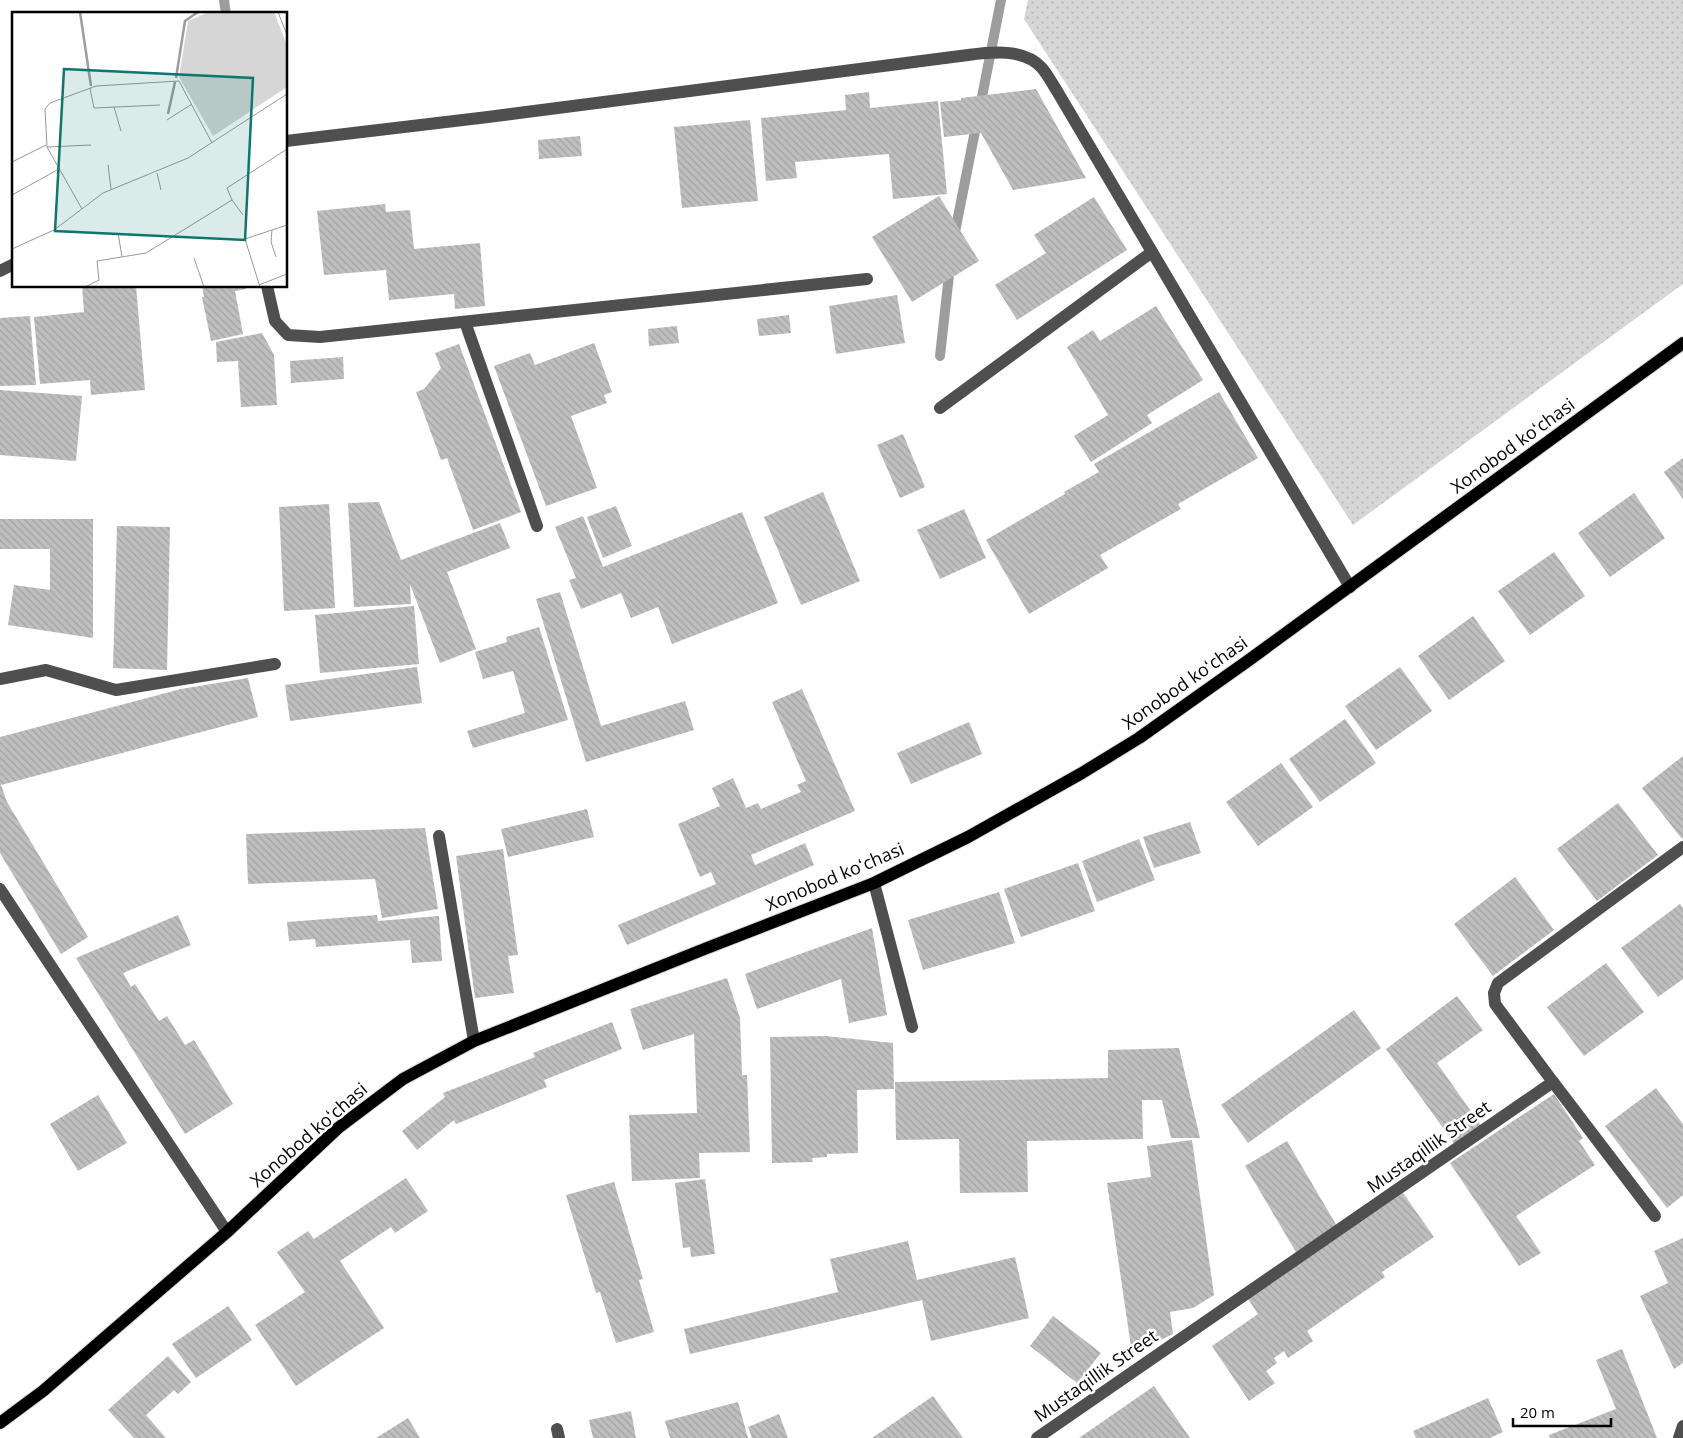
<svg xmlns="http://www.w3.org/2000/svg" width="1683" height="1438" viewBox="0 0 1683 1438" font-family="'Open Sans',sans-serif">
<defs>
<pattern id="grass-dots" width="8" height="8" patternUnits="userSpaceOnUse" patternTransform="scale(1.25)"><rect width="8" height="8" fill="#d6d6d6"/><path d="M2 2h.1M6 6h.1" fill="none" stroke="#b6b6b6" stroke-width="1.8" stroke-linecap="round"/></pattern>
<pattern id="building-back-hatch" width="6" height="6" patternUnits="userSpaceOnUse" patternTransform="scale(1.25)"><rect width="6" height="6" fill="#bfbfbf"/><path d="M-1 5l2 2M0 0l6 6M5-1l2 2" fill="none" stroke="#a2a2a2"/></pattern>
</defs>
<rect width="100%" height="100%" fill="#fff"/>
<path fill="url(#grass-dots)" d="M1028,0H1683V284L1353,525L1024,19Z"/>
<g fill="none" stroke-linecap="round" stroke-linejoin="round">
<g stroke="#9d9d9d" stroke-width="10">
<path d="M224,0L226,14"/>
<path d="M980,107L1001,0"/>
<path d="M954,237L977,121"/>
<path d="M940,356L950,266"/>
</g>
</g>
<g fill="url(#building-back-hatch)">
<path d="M1036,89L1086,178L1013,190L981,133L944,137L940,102L961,100V98Z"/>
<path d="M869,92L870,108L938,101L947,194L893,199L889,154L795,162L797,178L766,181L761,118L846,110L845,95Z"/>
<path d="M750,120L758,201L682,208L674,127Z"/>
<path d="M580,136L582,156L539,159L538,140Z"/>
<path d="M939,196L979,261L912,302L872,237Z"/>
<path d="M1094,197L1127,250L1017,320L995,285L1046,253L1034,235Z"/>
<path d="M385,204L386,212L410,210L414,249L480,243L485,306L455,309L454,294L389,300L386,270L324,275L317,211Z"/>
<path d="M82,286H136L145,390L91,395L90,380L40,384L34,317L84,312Z"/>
<path d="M202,286H246V289L235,291L243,334L211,341L202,297H204Z"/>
<path d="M897,295L905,343L836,354L829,306Z"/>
<path d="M1156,306L1203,380L1147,415L1152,423L1091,462L1074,436L1108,415L1067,347L1093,330L1100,341Z"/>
<path d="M789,315L791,333L759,336L757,319Z"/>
<path d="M30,316L36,385L0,386V318Z"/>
<path d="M677,326L679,343L649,346L648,329Z"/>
<path d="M262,333L274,355L277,405L241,407L238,361L217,362L216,342Z"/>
<path d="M594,343L612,392L604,395L607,403L571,416L597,488L546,506L494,366L530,353L535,365Z"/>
<path d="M459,344L521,512L473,530L447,458L441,460L416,392L424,389L441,368L435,353Z"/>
<path d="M343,357L344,379L291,383L290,361Z"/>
<path d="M0,390L82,396L76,461L0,455Z"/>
<path d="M1219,392L1258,458L1178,504L1181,509L1100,555L1108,568L1029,614L986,540L1065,494L1064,492L1099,472L1094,464Z"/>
<path d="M903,434L925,487L900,498L877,445Z"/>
<path d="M1683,458V499L1664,472Z"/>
<path d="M823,492L860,581L801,605L764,517Z"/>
<path d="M1634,493L1665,538L1610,577L1578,533Z"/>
<path d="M379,502L401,560L500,523L510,548L447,572L476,649L440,663L410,584L411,604L354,607L348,503Z"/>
<path d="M329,504L335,608L284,611L279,507Z"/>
<path d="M616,506L632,546L603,558L587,517Z"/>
<path d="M964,509L986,558L940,579L917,530Z"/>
<path d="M742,512L778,603L672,644L658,607L631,618L621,593L581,609L569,580L576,578L555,527L583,516L603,567Z"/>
<path d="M0,519H93V638L8,625L14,585L50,590V549H0Z"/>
<path d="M117,526L170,527L167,670L113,668Z"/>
<path d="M1554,552L1585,596L1530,635L1498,591Z"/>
<path d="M560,592L601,726L685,701L694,730L586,762L536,599Z"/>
<path d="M414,606L419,664L320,673L315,615Z"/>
<path d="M1473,616L1505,661L1449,700L1418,656Z"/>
<path d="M539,627L568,720L473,748L467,731L525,713L513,671L483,679L475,652L507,642L506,637Z"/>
<path d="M417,667L422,703L290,721L285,685Z"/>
<path d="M1400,667L1432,711L1376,750L1345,706Z"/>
<path d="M248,678L258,717L1,785L7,802L88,937L61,954L0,853V737L181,689Z"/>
<path d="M802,689L855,811L751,855L755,865L805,843L814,865L627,945L618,925L716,884L711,872L700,877L678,824L720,806L712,788L733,778L746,808L758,803L761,809L801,792L797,785L806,781L772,702Z"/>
<path d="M1345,719L1376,763L1320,802L1289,759Z"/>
<path d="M969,722L982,754L911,784L897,753Z"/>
<path d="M1683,756V838L1682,839L1642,788Z"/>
<path d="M1281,763L1313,807L1258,846L1226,802Z"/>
<path d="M1618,803L1658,855L1597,901L1557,849Z"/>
<path d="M587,809L594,837L508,857L501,829Z"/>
<path d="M1190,822L1201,853L1154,868L1143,837Z"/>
<path d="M425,828L438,909L382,918L375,879L248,884L246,834Z"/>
<path d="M1139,839L1155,880L1097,902L1082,861Z"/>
<path d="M503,849L518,955L508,956L514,993L475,998L456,856Z"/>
<path d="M1078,863L1095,911L1021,937L1004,889Z"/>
<path d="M1515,877L1554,930L1493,976L1454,924Z"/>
<path d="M999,892L1015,943L923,970L908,920Z"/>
<path d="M1680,904L1683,908V979L1658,997L1621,948Z"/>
<path d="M178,915L191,945L123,973L131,987L135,984L159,1021L167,1016L185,1045L194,1040L233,1104L185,1134L76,958Z"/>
<path d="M377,915L378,921L439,916L442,961L412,963L410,940L316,947L315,939L289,941L287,922Z"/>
<path d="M872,928L887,1015L849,1023L841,979L757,1009L745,974Z"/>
<path d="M1606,963L1644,1012L1584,1056L1547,1007Z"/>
<path d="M727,978L740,1018L742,1075H747L750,1152L699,1153L700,1178L632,1181L629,1115L697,1113L694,1034L643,1050L630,1009Z"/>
<path d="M1457,996L1483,1030L1437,1063L1482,1127L1456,1146L1386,1049Z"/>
<path d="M1354,1010L1381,1048L1248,1143L1221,1105Z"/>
<path d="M612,1022L622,1049L544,1080L547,1087L456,1124L454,1120L417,1150L402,1131L445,1097L443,1093L535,1057L533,1053Z"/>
<path d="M825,1036L893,1043L894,1089L857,1090L858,1153L827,1154V1157L812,1158L813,1162L772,1163L770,1037Z"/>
<path d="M1179,1048L1200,1138H1171L1162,1100H1142L1143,1139L1027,1141L1028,1192L960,1193L959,1139L896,1140L895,1082L1108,1078V1050Z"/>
<path d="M1656,1088L1683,1124V1195L1667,1208L1605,1126Z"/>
<path d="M1554,1094L1583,1138L1579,1141L1595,1165L1516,1216L1541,1253L1519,1266L1450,1163Z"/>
<path d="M98,1095L127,1143L78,1171L50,1124Z"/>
<path d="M1192,1140L1214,1295L1193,1308L1170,1312L1173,1334L1132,1354L1107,1183L1151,1177L1147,1146Z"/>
<path d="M1287,1141L1338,1228L1296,1252L1245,1166Z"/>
<path d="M406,1178L428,1211L395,1233L391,1227L340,1261L384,1328L296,1386L255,1325L305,1292L277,1252L308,1231L314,1239Z"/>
<path d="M705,1179L715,1254L691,1257L690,1247L683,1248L675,1183Z"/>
<path d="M614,1182L643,1279L639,1280L654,1332L616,1343L600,1292L596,1293L566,1195Z"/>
<path d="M1403,1193L1434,1237L1382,1272L1385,1277L1307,1331L1313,1341L1288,1358L1284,1351L1274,1358L1277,1363L1266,1371L1275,1383L1249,1401L1212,1346L1258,1314L1248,1299Z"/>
<path d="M1683,1238V1363L1674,1369L1640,1296L1668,1283L1654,1251Z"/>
<path d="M908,1241L917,1280L1015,1257L1029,1318L931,1341L922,1300L690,1354L684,1329L838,1292L830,1259Z"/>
<path d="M228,1306L252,1340L196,1378L172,1344Z"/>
<path d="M1053,1316L1101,1353L1077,1383L1030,1346Z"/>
<path d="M1622,1349L1657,1438H1550L1549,1435L1616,1409L1596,1360Z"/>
<path d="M168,1356L191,1382L178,1394L174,1390L146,1415L166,1438H134L108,1410Z"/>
<path d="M1154,1386L1190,1438H1079Z"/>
<path d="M933,1396L963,1438H872Z"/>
<path d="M1488,1398L1503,1432L1490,1438H1416L1413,1431Z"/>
<path d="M738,1402L748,1438H670L665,1421Z"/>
<path d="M631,1411L636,1438H593L589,1420Z"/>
<path d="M779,1414L788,1438H752L748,1427Z"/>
<path d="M408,1418L420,1438H376Z"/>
</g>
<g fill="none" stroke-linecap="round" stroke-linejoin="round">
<defs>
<path id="major" d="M0,1423L43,1391L227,1232L338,1128L403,1079L474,1041L707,948L874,883L968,837L1082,773L1139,738L1249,660L1683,343"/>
</defs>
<use href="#major" stroke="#dbdbdb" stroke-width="14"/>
<g stroke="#4f4f4f" stroke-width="12">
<path d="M286,141L488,117L968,55C991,52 1024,48 1042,68C1047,74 1052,83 1057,91L1350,587"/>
<path d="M0,271L14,264"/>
<path d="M267,286L275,321L288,335L320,337L867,279"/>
<path d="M465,322L537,526"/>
<path d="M940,408L1152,252"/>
<path d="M0,679L46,670L116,690L275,664"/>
<path d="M439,836L474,1041"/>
<path d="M874,883L912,1027"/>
<path d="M0,889L227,1232"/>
<path d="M1553,1082L1655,1216"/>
<path d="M557,1429L559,1438"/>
<path d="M1037,1438L1553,1082L1495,1004L1494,993L1498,983L1683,847"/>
<path d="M1679,1438L1683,1426"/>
</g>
<use href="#major" stroke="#000" stroke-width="12"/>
</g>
<g text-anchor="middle" stroke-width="5" stroke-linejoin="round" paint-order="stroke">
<g font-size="18" fill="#000" stroke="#fff">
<text transform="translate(1513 446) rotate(-36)" y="6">Xonobod koʻchasi</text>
<text transform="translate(1185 683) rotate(-35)" y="6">Xonobod koʻchasi</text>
<text transform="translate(835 877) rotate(-23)" y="6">Xonobod koʻchasi</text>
<text transform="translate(309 1135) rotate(-41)" y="6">Xonobod koʻchasi</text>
<text transform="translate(1429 1147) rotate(-35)" y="6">Mustaqillik Street</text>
<text transform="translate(1096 1376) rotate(-35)" y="6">Mustaqillik Street</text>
</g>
</g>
<g transform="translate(12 12)">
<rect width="275" height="275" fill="#fff"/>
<path d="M197,0H262L275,33V75L201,124L167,65L176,9Z" fill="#d6d6d6"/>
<path fill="none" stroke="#9d9d9d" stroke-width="2.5" d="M68,0L79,74M164,66L173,9L186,0M156,102L163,70"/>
<path fill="none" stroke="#999" stroke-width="1" d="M266,0L275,23M78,76L82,96L148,93M102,95L109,119M155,108L180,92M35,135L79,133M0,150L34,133M96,153L99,177M145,161L149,178M0,183L47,157M220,188L231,203M70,197L35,135L33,97L38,91L84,74L167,69L200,131M260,218L259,230L264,245M106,221L110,245M0,237L42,218L91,181L176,146L275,82M182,246L192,275M247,273L275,262M73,275L87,268L85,249L134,241L220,188L215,176L275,137M248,275L233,227L275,213"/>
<path fill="#0f766e" fill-opacity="0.15" stroke="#0f766e" stroke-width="2.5" d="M52,57L241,66L233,228L43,219Z"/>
<rect width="275" height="275" fill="none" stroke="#000" stroke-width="2.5"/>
</g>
<path d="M1513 1418v8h98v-8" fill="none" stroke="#000000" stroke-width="2.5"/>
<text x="1520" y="1418" font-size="15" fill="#000000" stroke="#ffffff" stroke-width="4" paint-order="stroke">20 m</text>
</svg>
